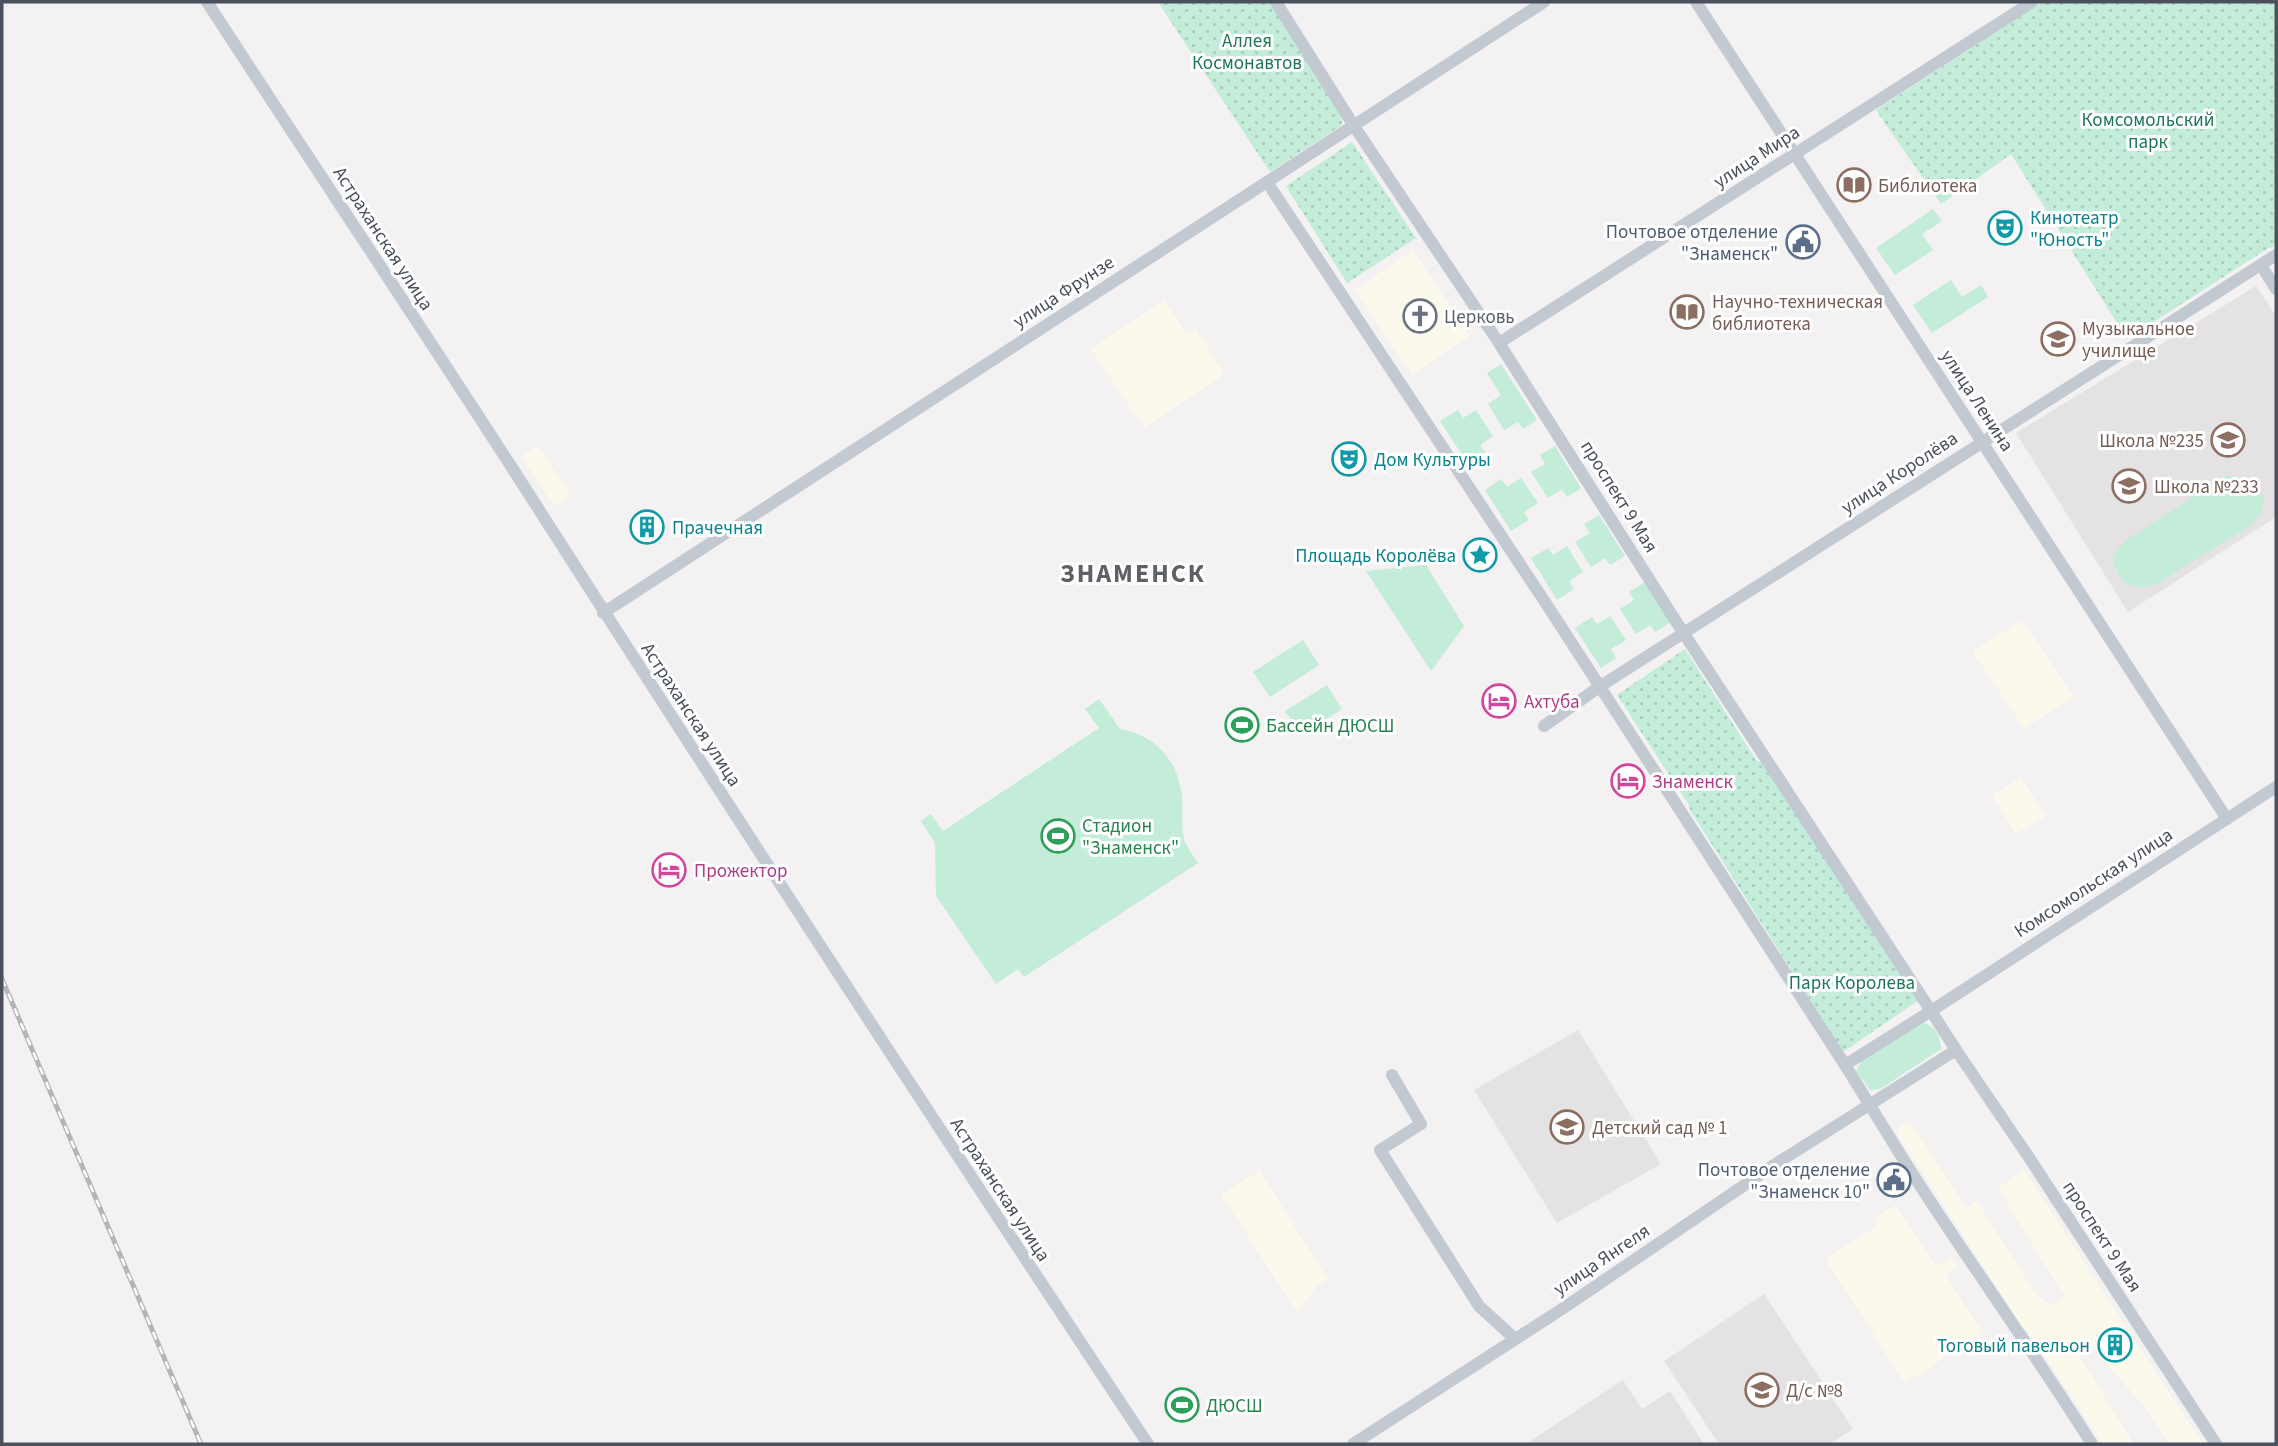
<svg xmlns="http://www.w3.org/2000/svg" width="2278" height="1446" viewBox="0 0 2278 1446" font-family="'Source Sans 3',sans-serif">
<defs>
<pattern id="park-dots" width="8" height="8" patternUnits="userSpaceOnUse" patternTransform="scale(1.75)"><rect width="8" height="8" fill="#c3ecd9"/><path d="M2 2h.1M6 6h.1" fill="none" stroke="#a9ccbd" stroke-width="1.8" stroke-linecap="round"/></pattern>
</defs>
<rect width="100%" height="100%" fill="#f3f1f1"/>
<g fill="#fbf9ec">
<path d="M1413,250L1470,336L1412,375L1355,289Z"/>
<path d="M1165,300L1186,333L1195,328L1225,374L1144,428L1091,349Z"/>
<path d="M538,446L570,495L554,506L521,457Z"/>
<path d="M2022,620L2074,697L2024,728L1973,652Z"/>
<path d="M2021,777L2045,816L2016,834L1992,795Z"/>
<path d="M1910,1121L1966,1207L1977,1201L2037,1296L2051,1305L2064,1296L1998,1188L2024,1170L2203,1444H2169L2143,1405L2093,1348L2080,1357L2134,1444H2103L2032,1337L2021,1325L1895,1130Z"/>
<path d="M1260,1171L1328,1280L1316,1287L1297,1313L1221,1194Z"/>
<path d="M1896,1205L1936,1266L1951,1257L1957,1267L1946,1275L1983,1333L1905,1383L1825,1259L1877,1226L1873,1219Z"/>
</g>
<g fill="#e4e2e2">
<path d="M2256,286L2276,316V517L2128,612L2016,433Z"/>
<path d="M1578,1030L1661,1164L1557,1223L1474,1090Z"/>
<path d="M1764,1294L1853,1429L1830,1444H1719L1664,1361Z"/>
<path d="M1623,1380L1642,1409L1670,1391L1704,1444H1526Z"/>
</g>
<g fill="#c3ecd9">
<path d="M1933,209L1942,221L1922,234L1933,250L1895,275L1876,248Z"/>
<path d="M1951,280L1962,297L1981,285L1988,297L1932,333L1913,305Z"/>
<path d="M1501,364L1537,420L1523,429L1518,422L1504,430L1488,404L1501,395L1487,373Z"/>
<path d="M1458,410L1463,418L1476,410L1493,436L1480,445L1485,452L1468,464L1440,421Z"/>
<path d="M1555,446L1581,488L1567,497L1562,489L1548,498L1531,472L1545,464L1540,455Z"/>
<path d="M2226,476C2258,476 2277,498 2251,525L2153,586L2137,588L2122,581L2113,562L2116,553L2125,541Z"/>
<path d="M1521,478L1538,503L1524,512L1529,520L1511,531L1485,490L1501,479L1507,487Z"/>
<path d="M1599,515L1625,556L1610,565L1605,558L1591,567L1575,542L1590,533L1584,524Z"/>
<path d="M1567,546L1583,572L1569,581L1574,589L1557,600L1531,558L1548,548L1553,555Z"/>
<path d="M1426,565L1464,626L1431,671L1366,571Z"/>
<path d="M1645,582L1671,622L1655,632L1650,625L1636,634L1620,609L1634,600L1629,592Z"/>
<path d="M1610,616L1626,640L1611,649L1616,658L1601,668L1575,628L1592,617L1597,624Z"/>
<path d="M1303,640L1319,665L1270,697L1253,672Z"/>
<path d="M1327,685L1342,709L1301,735L1285,711Z"/>
<path d="M1099,699L1120,729C1156,736 1177,759 1182,796C1183,810 1181,826 1184,839C1186,847 1194,856 1198,863L1024,977L1018,969L996,984L936,896L935,843L921,821L931,814L943,831L1099,728L1085,709Z"/>
<path d="M1922,1022C1936,1027 1940,1035 1941,1049L1880,1089L1870,1090L1856,1071L1861,1062Z"/>
</g>
<g fill="url(#park-dots)">
<path d="M1158,2H1272L1344,113L1341,126L1270,172Z"/>
<path d="M2042,2H2276V245L2271,248L2270,247L2127,339L2011,154L1941,204L1876,110Z"/>
<path d="M1352,142L1416,238L1347,283L1286,186Z"/>
<path d="M1685,649L1756,760L1764,764L1919,1000L1843,1052L1690,810L1689,805L1617,695Z"/>
</g>
<g fill="none" stroke-linecap="round" stroke-linejoin="round">
<g stroke="#c2c9d1" stroke-width="12">
<path d="M207,2C319,174 433,344 543,516C742,827 944,1137 1148,1444"/>
<path d="M1276,2L1354,126L1499,343L1677,623L1931,1011L2276,787"/>
<path d="M1696,2L2227,819"/>
<path d="M1267,182L1547,605L1845,1065"/>
<path d="M2261,265L2276,289"/>
<path d="M1499,343L2032,2"/>
<path d="M603,613L1544,2"/>
<path d="M1544,726L1599,687L2276,255"/>
<path d="M1956,1050L2032,1162L2216,1444"/>
<path d="M1392,1075L1421,1124L1380,1150L1479,1306L1514,1338"/>
<path d="M1353,1444L1562,1309L1774,1165L1956,1050L1931,1011L1845,1065C1870,1105 1895,1147 1921,1187C1977,1273 2037,1357 2092,1444"/>
</g>
<defs>
<path id="rail" d="M2,979L201,1444"/>
</defs>
<use href="#rail" stroke="#b3b5ba" stroke-width="5"/>
<use href="#rail" stroke="#fff" stroke-width="2.5" stroke-dasharray="8" stroke-linecap="butt"/>
</g>
<defs>
<symbol id="library-ring" viewBox="-11 -11 22 22"><circle r="9.5" fill="#fff" stroke="#8d6e63" stroke-width="1.5"/><path d="M-6-4Q-3-5.5-.7-3.5V5Q-3 3-6 4ZM6-4Q3-5.5 .7-3.5V5Q3 3 6 4Z" fill="#8d6e63"/></symbol>
<symbol id="theatre-ring" viewBox="-11 -11 22 22"><circle r="9.5" fill="#fff" stroke="#0f9aa8" stroke-width="1.5"/><path d="M-5-5.5Q0-4 5-5.5V0Q5 5 0 6Q-5 5-5 0ZM-3.3-2.5H-1v1.5H-3.3ZM1-2.5H3.3v1.5H1ZM-2.8 1Q0 5.5 2.8 1Z" fill="#0f9aa8"/></symbol>
<symbol id="civic-ring" viewBox="-11 -11 22 22"><circle r="9.5" fill="#fff" stroke="#5c6f8a" stroke-width="1.5"/><path d="M-.6-6.5H3V-4.5H.6V-3L4-1V1h2V6H-6V1h2V-1L-.6-3ZM-1.2 2.5V6h2.4V2.5Z" fill="#5c6f8a"/></symbol>
<symbol id="church-ring" viewBox="-11 -11 22 22"><circle r="9.5" fill="#fff" stroke="#6b7280" stroke-width="1.5"/><path d="M-1.2-6h2.4v3.5h3.3v2.4h-3.3V6h-2.4V-.1h-3.3v-2.4h3.3Z" fill="#6b7280"/></symbol>
<symbol id="university-ring" viewBox="-11 -11 22 22"><circle r="9.5" fill="#fff" stroke="#8d6e63" stroke-width="1.5"/><path d="M0-5L7-2L0 1L-7-2ZM-4 1L0 2.5L4 1V4Q0 6-4 4Z" fill="#8d6e63"/></symbol>
<symbol id="school-ring" viewBox="-11 -11 22 22"><circle r="9.5" fill="#fff" stroke="#8d6e63" stroke-width="1.5"/><path d="M0-5L7-2L0 1L-7-2ZM-4 1L0 2.5L4 1V4Q0 6-4 4Z" fill="#8d6e63"/></symbol>
<symbol id="building-ring" viewBox="-11 -11 22 22"><circle r="9.5" fill="#fff" stroke="#0f9aa8" stroke-width="1.5"/><path d="M-4-6H4V6H1V3H-1V6H-4ZM-2.5-4.3h1.7v1.8h-1.7ZM.8-4.3h1.7v1.8H.8ZM-2.5-1h1.7V.8h-1.7ZM.8-1h1.7V.8H.8Z" fill="#0f9aa8"/></symbol>
<symbol id="sight-ring" viewBox="-11 -11 22 22"><circle r="9.5" fill="#fff" stroke="#0f9aa8" stroke-width="1.5"/><path d="M0-6L1.8-2.2L6-1.7L2.9 1.2L3.7 5.4L0 3.3L-3.7 5.4L-2.9 1.2L-6-1.7L-1.8-2.2Z" fill="#0f9aa8"/></symbol>
<symbol id="hotel-ring" viewBox="-11 -11 22 22"><circle r="9.5" fill="#fff" stroke="#d1479c" stroke-width="1.5"/><path d="M-6-4.5h1.5V1H6V5H4.5V3h-9V5H-6ZM-4 0a1.8 1.8 0 1 1 3.6 0ZM.5 0V-2.5h3Q6-2.5 6 0Z" fill="#d1479c"/></symbol>
<symbol id="stadium-ring" viewBox="-11 -11 22 22"><circle r="9.5" fill="#fff" stroke="#2e9e5b" stroke-width="1.5"/><path d="M0-5a6.5 5 0 1 0 0 10a6.5 5 0 1 0 0-10ZM-3.5-1.8h7v3.6h-7Z" fill="#2e9e5b"/></symbol>
</defs>
<g fill-rule="evenodd">
<use href="#library-ring" x="1835" y="166" width="38" height="38"/>
<use href="#theatre-ring" x="1986" y="209" width="38" height="38"/>
<use href="#civic-ring" x="1784" y="223" width="38" height="38"/>
<use href="#library-ring" x="1668" y="293" width="38" height="38"/>
<use href="#church-ring" x="1401" y="297" width="38" height="38"/>
<use href="#university-ring" x="2039" y="320" width="38" height="38"/>
<use href="#school-ring" x="2209" y="421" width="38" height="38"/>
<use href="#theatre-ring" x="1330" y="440" width="38" height="38"/>
<use href="#school-ring" x="2110" y="467" width="38" height="38"/>
<use href="#building-ring" x="628" y="508" width="38" height="38"/>
<use href="#sight-ring" x="1461" y="536" width="38" height="38"/>
<use href="#hotel-ring" x="1480" y="682" width="38" height="38"/>
<use href="#stadium-ring" x="1223" y="706" width="38" height="38"/>
<use href="#hotel-ring" x="1609" y="762" width="38" height="38"/>
<use href="#stadium-ring" x="1039" y="817" width="38" height="38"/>
<use href="#hotel-ring" x="650" y="851" width="38" height="38"/>
<use href="#school-ring" x="1548" y="1108" width="38" height="38"/>
<use href="#civic-ring" x="1875" y="1161" width="38" height="38"/>
<use href="#building-ring" x="2096" y="1326" width="38" height="38"/>
<use href="#school-ring" x="1743" y="1371" width="38" height="38"/>
<use href="#stadium-ring" x="1163" y="1386" width="38" height="38"/>
</g>
<g text-anchor="middle" stroke-width="6" stroke-linejoin="round" paint-order="stroke">
<g font-size="19" fill="#1f7959" stroke="#fff">
<text x="1247" y="47">Аллея<tspan x="1247" dy="22">Космонавтов</tspan></text>
<text x="2148" y="126">Комсомольский<tspan x="2148" dy="22">парк</tspan></text>
<text x="1852" y="989">Парк Королева</text>
</g>
<g font-size="19" fill="#4a515c" stroke="#fff">
<text transform="translate(1756 156) rotate(-33)" y="7">улица Мира</text>
<text transform="translate(384 238) rotate(57)" y="7">Астраханская улица</text>
<text transform="translate(1063 291) rotate(-33)" y="7">улица Фрунзе</text>
<text transform="translate(1978 400) rotate(57)" y="7">улица Ленина</text>
<text transform="translate(1899 472) rotate(-33)" y="7">улица Королёва</text>
<text transform="translate(1620 496) rotate(58)" y="7">проспект 9 Мая</text>
<text transform="translate(692 714) rotate(57)" y="7">Астраханская улица</text>
<text transform="translate(2093 882) rotate(-33)" y="7">Комсомольская улица</text>
<text transform="translate(1001 1189) rotate(57)" y="7">Астраханская улица</text>
<text transform="translate(2103 1236) rotate(57)" y="7">проспект 9 Мая</text>
<text transform="translate(1601 1259) rotate(-34)" y="7">улица Янгеля</text>
</g>
<g font-size="19" fill="#785e54" stroke="#fff" text-anchor="start">
<text x="1878" y="192">Библиотека</text>
<text x="1712" y="308">Научно-техническая<tspan x="1712" dy="22">библиотека</tspan></text>
<text x="2082" y="335">Музыкальное<tspan x="2082" dy="22">училище</tspan></text>
<text x="2204" y="447" text-anchor="end">Школа №235</text>
<text x="2154" y="493">Школа №233</text>
<text x="1592" y="1134">Детский сад № 1</text>
<text x="1786" y="1397">Д/с №8</text>
</g>
<g font-size="19" fill="#0d838f" stroke="#fff" text-anchor="start">
<text x="2030" y="224">Кинотеатр<tspan x="2030" dy="22">"Юность"</tspan></text>
<text x="1374" y="466">Дом Культуры</text>
<text x="672" y="534">Прачечная</text>
<text x="1456" y="562" text-anchor="end">Площадь Королёва</text>
<text x="2090" y="1352" text-anchor="end">Тоговый павельон</text>
</g>
<g font-size="19" fill="#4e5e75" stroke="#fff" text-anchor="end">
<text x="1778" y="238">Почтовое отделение<tspan x="1778" dy="22">"Знаменск"</tspan></text>
<text x="1870" y="1176">Почтовое отделение<tspan x="1870" dy="22">"Знаменск 10"</tspan></text>
</g>
<g font-size="19" fill="#5b616d" stroke="#fff" text-anchor="start">
<text x="1444" y="323">Церковь</text>
</g>
<g font-size="19" fill="#b23c85" stroke="#fff" text-anchor="start">
<text x="1524" y="708">Ахтуба</text>
<text x="1652" y="788">Знаменск</text>
<text x="694" y="877">Прожектор</text>
</g>
<g font-size="19" fill="#27864d" stroke="#fff" text-anchor="start">
<text x="1266" y="732">Бассейн ДЮСШ</text>
<text x="1082" y="832">Стадион<tspan x="1082" dy="22">"Знаменск"</tspan></text>
<text x="1206" y="1412">ДЮСШ</text>
</g>
<g font-size="26" font-weight="bold" letter-spacing="2" fill="#5d6065" stroke="#fff">
<text x="1133" y="582">ЗНАМЕНСК</text>
</g>
</g>
<rect width="2278" height="1446" fill="none" stroke="#4a515c" stroke-width="7"/>
</svg>
